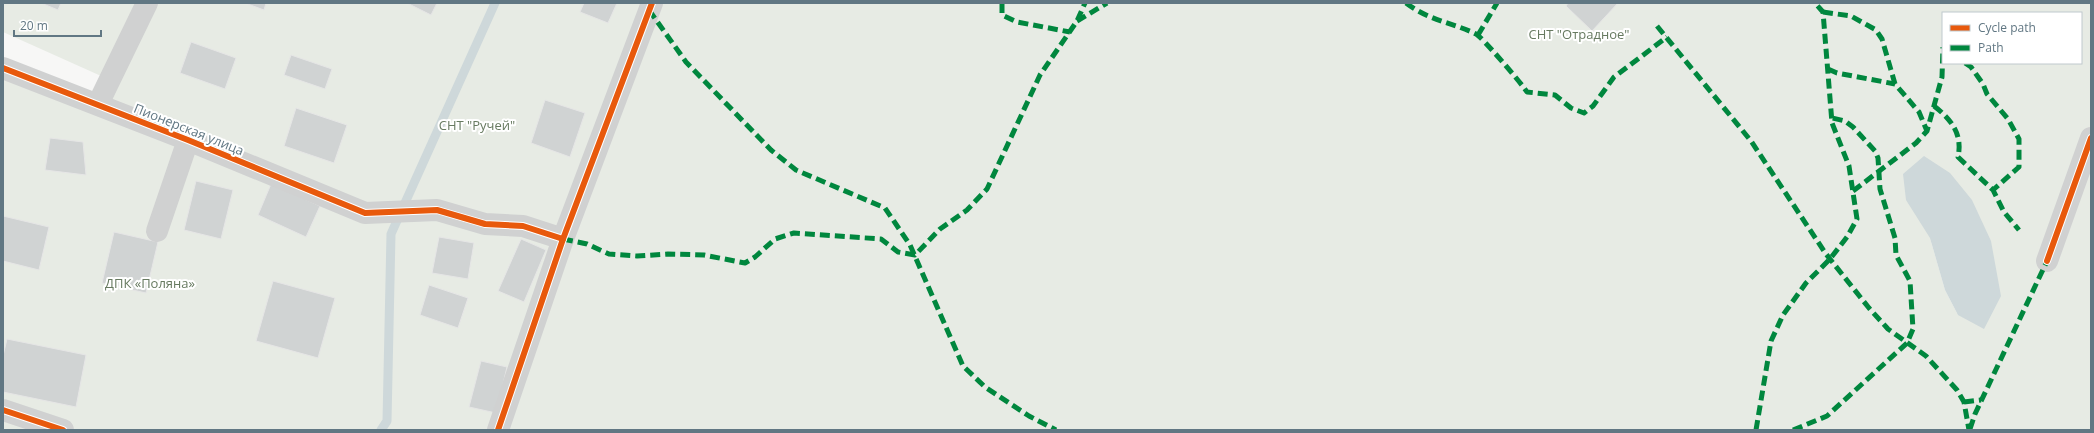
<svg xmlns="http://www.w3.org/2000/svg" width="2094" height="433" viewBox="0 0 2094 433" font-family="'Open Sans',sans-serif">
<rect width="100%" height="100%" fill="#f7f7f6"/>
<path fill="#e7ebe4" fill-rule="evenodd" d="M3,3H2091V430H3V68L100,105L110,80L3,32ZM1943,13H2081V63H1943ZM1930,238L1958,315L1945,290Z"/>
<path fill="#ced8da" d="M1924,156L1950,173L1972,200L1991,241L2001,296L1984,329L1958,315L1945,290L1930,238L1906,200L1903,174Z"/>
<g fill="none" stroke-linecap="round" stroke-linejoin="round">
<path stroke="#ced8da" stroke-width="9" d="M381,430L387,421L391,234L495,3"/>
</g>
<g fill="#d0d3d3" stroke="#e6e6e6">
<path d="M41,3H61L58,10Z"/>
<path d="M245,3H266L264,10Z"/>
<path d="M407,3H437L431,15Z"/>
<path d="M584,3H617L608,23L580,12Z"/>
<path d="M1568,3H1618L1592,31L1566,6Z"/>
<path d="M191,42L236,58L225,89L180,73Z"/>
<path d="M291,55L332,69L325,89L284,75Z"/>
<path d="M545,100L585,113L570,157L531,143Z"/>
<path d="M296,108L347,125L334,163L284,146Z"/>
<path d="M50,138L83,142L86,175L45,170Z"/>
<path d="M196,181L233,190L221,239L184,230Z"/>
<path d="M271,184L320,206L306,237L258,215Z"/>
<path d="M3,216L49,227L39,270L3,261Z"/>
<path d="M114,232L158,242L146,293L102,283Z"/>
<path d="M439,237L474,243L468,279L432,273Z"/>
<path d="M521,239L546,250L524,302L498,291Z"/>
<path d="M273,281L335,298L318,358L256,341Z"/>
<path d="M429,285L468,298L458,328L420,315Z"/>
<path d="M7,339L86,355L76,407L3,392V356Z"/>
<path d="M481,361L507,367L496,413L469,407Z"/>
</g>
<g fill="none" stroke-linecap="round" stroke-linejoin="round">
<g stroke="#d0d1d1" stroke-width="22">
<path d="M3,68L188,140L365,213L437,210L485,224L523,226L563,239"/>
<path d="M98,104L147,3"/>
<path d="M157,231L188,140"/>
<path d="M2047,261L2091,138"/>
<path d="M3,410L63,430"/>
<path d="M498,430L563,239L652,3"/>
</g>
<g stroke="#00873e" stroke-width="5" stroke-dasharray="10 5" stroke-linecap="butt">
<path d="M1002,3V15L1017,22L1070,32"/>
<path d="M1406,3C1430,21 1451,22 1476,34C1482,37 1522,84 1527,92L1555,95L1571,108L1584,113L1593,106L1614,77L1667,37"/>
<path d="M649,10L686,62L771,150L796,170L885,208L910,245L963,366L985,387L1029,416L1056,430"/>
<path d="M1823,12L1851,16L1876,30L1882,39L1895,84L1919,112L1927,131"/>
<path d="M1077,21L1107,3"/>
<path d="M1657,26L1751,141L1826,254L1869,308L1888,329L1926,356L1957,390L1964,402L1969,430"/>
<path d="M1478,35L1497,3"/>
<path d="M1965,63L1971,67L1983,84L1987,94L2008,119L2019,139V167L1993,190"/>
<path d="M1828,69L1837,73L1895,84"/>
<path d="M1934,106C1951,119 1963,134 1958,157L1993,190L2004,212L2019,230"/>
<path d="M1853,191L1916,143L1927,131L1942,77L1943,47"/>
<path d="M563,239L587,244L609,254L637,256L668,254L704,255L745,263L755,257L775,239L794,233L881,239L898,252L915,255L940,229L967,210L987,189L1040,75L1077,21L1085,3"/>
<path d="M1964,402L1981,400"/>
<path d="M1970,429L1975,414L2047,261"/>
<path d="M1756,430L1771,341L1783,315L1806,283L1830,259L1847,237L1857,219L1849,166L1832,123L1823,12L1815,3"/>
<path d="M1793,430L1827,416L1907,343L1913,329L1910,281L1896,255L1895,238L1880,189L1878,158L1875,151L1853,127L1845,121L1832,118"/>
</g>
<defs>
<g id="cycleway">
<path d="M3,68L188,140L365,213L437,210L485,224L523,226L563,239"/>
<path d="M2047,261L2091,138"/>
<path d="M3,410L63,430"/>
<path d="M498,430L563,239L652,3"/>
</g>
</defs>
<use href="#cycleway" stroke="#fff" stroke-width="8"/>
<use href="#cycleway" stroke="#e8590c" stroke-width="6"/>
</g>
<g text-anchor="middle" stroke-width="4" stroke-linejoin="round" paint-order="stroke">
<g font-size="13" fill="#677a60" stroke="#fff">
<text x="1579" y="39">СНТ "Отрадное"</text>
<text x="477" y="130">СНТ "Ручей"</text>
<text x="150" y="288">ДПК «Поляна»</text>
</g>
<g font-size="13" fill="#617783" stroke="#fff">
<text transform="translate(189 129) rotate(22)" y="5">Пионерская улица</text>
</g>
</g>
<rect width="2094" height="433" fill="none" stroke="#617783" stroke-width="8"/>
<rect x="1942" y="12" width="140" height="52" fill="#ffffff" stroke="#c0c9cd"/>
<rect x="1950" y="25" width="20" height="6" fill="#e8590c" stroke="#c0c9cd"/>
<text x="1978" y="32" font-size="12" fill="#617783">Cycle path</text>
<rect x="1950" y="45" width="20" height="6" fill="#00873e" stroke="#c0c9cd"/>
<text x="1978" y="52" font-size="12" fill="#617783">Path</text>
<path d="M14 30v6h87v-6" fill="none" stroke="#617783" stroke-width="2"/>
<text x="20" y="30" font-size="12" fill="#617783" stroke="#ffffff" stroke-width="3" paint-order="stroke">20 m</text>
</svg>
